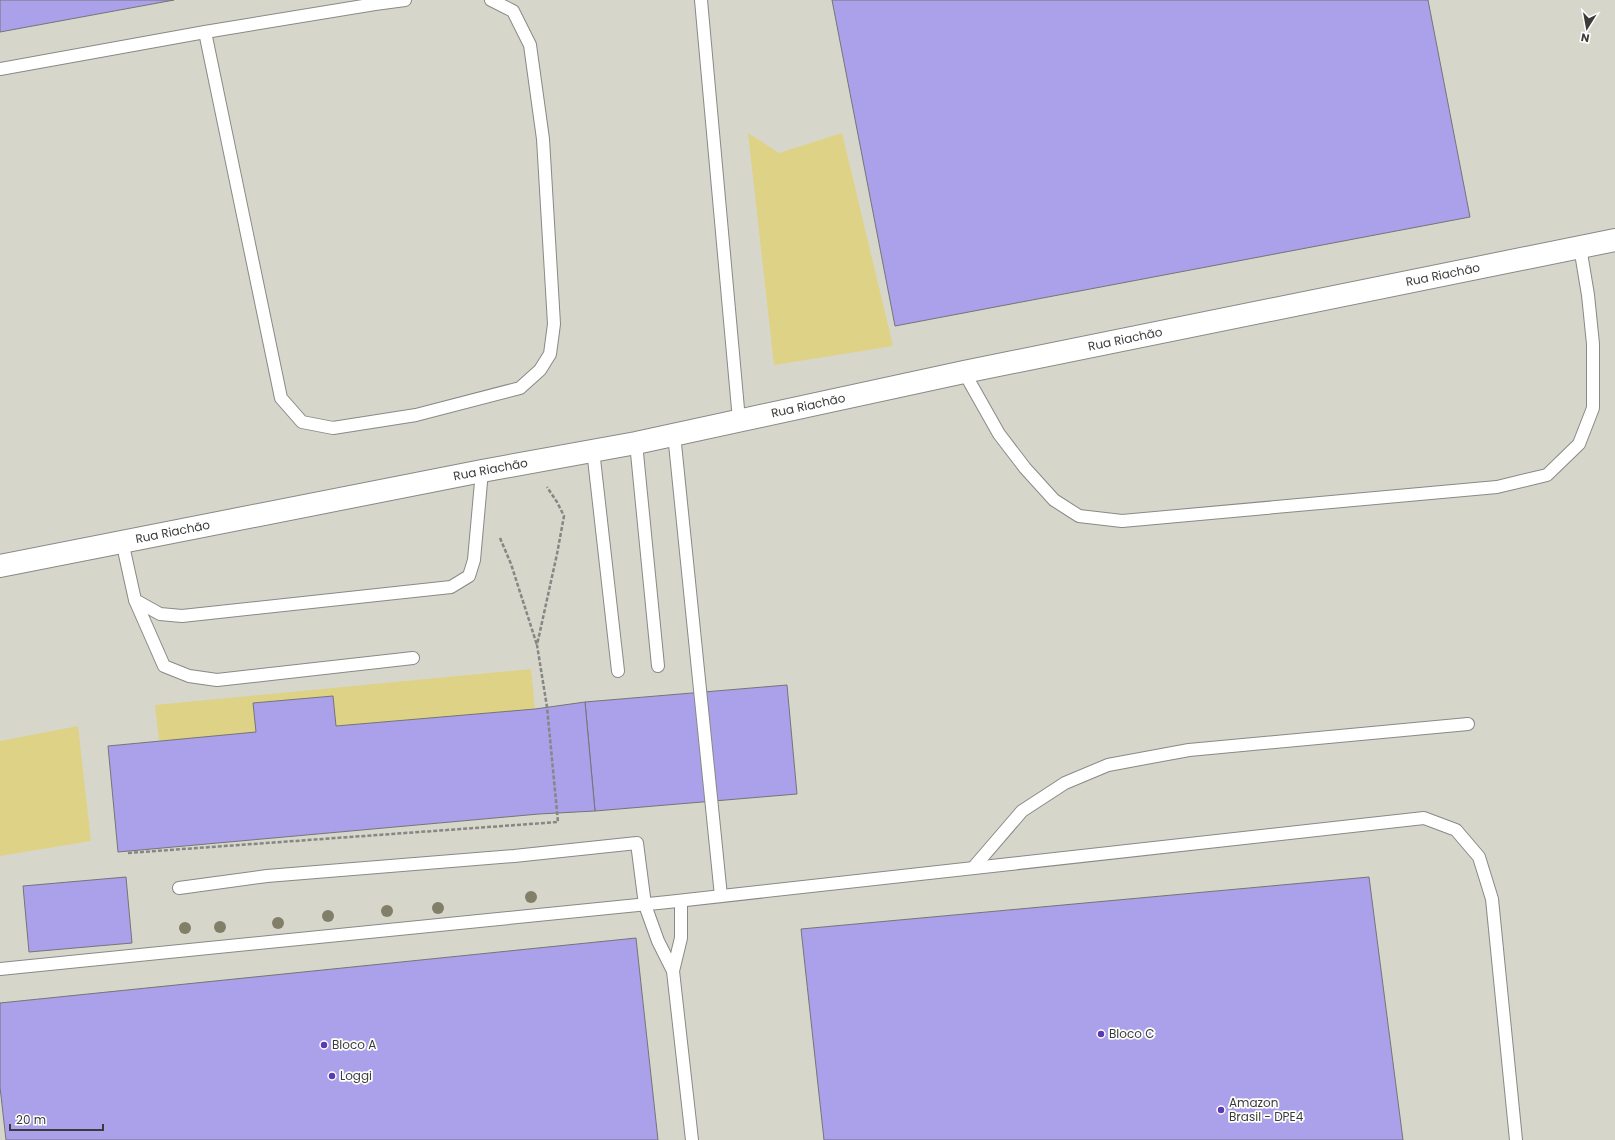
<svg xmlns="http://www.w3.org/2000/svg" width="1615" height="1140" viewBox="0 0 1615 1140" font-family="Poppins,sans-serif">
<rect width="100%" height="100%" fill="#dfdfdc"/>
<rect fill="#d7d6cb" x="0" y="0" width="1615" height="1140"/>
<g fill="#ded287">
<path d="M748,133L779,153L842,133L893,346L774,365Z"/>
<path d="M531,669L535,709L159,741L155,705Z"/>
<path d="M78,726L91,841L0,856V741Z"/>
</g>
<g fill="#aba0ea" stroke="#757477">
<path d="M0,0H174L0,32Z"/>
<path d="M832,0H1428L1470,217L895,326Z"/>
<path d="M787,685L797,794L595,811L585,702Z"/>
<path d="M333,696L336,726L535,709L585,702L595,811L539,814L118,852L108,746L256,732L253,703Z"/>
<path d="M126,877L132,943L29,952L23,886Z"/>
<path d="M1369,877L1403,1140H824L801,929Z"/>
<path d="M636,938L658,1140H6L0,1087V1003Z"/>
</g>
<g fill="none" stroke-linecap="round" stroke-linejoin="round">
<defs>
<g id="service">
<path d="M701,0L739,420"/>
<path d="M205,32L281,398L302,422L333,428L416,415L520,388L540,370L550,354L554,324L543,139L530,45L513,11L491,0"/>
<path d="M0,69L205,32L375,4L405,0"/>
<path d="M964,372L999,434L1025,468L1054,500L1079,516L1122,521L1497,487L1547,475L1579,444L1593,408V344L1588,295L1580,247"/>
<path d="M674,434L721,896"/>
<path d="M636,443L658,666"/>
<path d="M593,450L618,671"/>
<path d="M122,541L135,600L160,614L182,616L451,587L469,576L474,560L482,471"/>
<path d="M135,600L164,666L189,676L217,680L413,658"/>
<path d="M973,868L1022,811L1065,783L1108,765L1189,750L1468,724"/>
<path d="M179,888L267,876L514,856L637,843L645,905L658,941L673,971"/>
<path d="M681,901V938L673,971L692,1140"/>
<path d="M0,969L668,902L1424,818L1456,830L1479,857L1492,899L1516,1140"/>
</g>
<g id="minor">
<path id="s1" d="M0,566L482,471L636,443L964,372L1615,240"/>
</g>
</defs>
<use href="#service" stroke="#898986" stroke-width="14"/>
<use href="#minor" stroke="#898986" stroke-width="24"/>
<g stroke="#868684" stroke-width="2.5" stroke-dasharray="4 2" stroke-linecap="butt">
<path d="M500,538L511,564L537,645"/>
<path d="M128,853L558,822L547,707L537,645L557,554L564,516L557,502L547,487"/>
</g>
<use href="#service" stroke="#fff" stroke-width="12"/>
<use href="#minor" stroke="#fff" stroke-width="22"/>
</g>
<g fill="#827f69">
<circle cx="531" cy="897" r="6"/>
<circle cx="438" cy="908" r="6"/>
<circle cx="387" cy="911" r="6"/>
<circle cx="328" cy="916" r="6"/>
<circle cx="278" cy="923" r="6"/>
<circle cx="220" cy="927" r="6"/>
<circle cx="185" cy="928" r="6"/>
</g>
<g fill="#5a39b1" stroke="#fff" stroke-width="1.5">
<circle cx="1101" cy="1034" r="4"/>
<circle cx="324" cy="1045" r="4"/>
<circle cx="332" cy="1076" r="4"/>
<circle cx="1221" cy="1110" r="4"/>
</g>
<g text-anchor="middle" stroke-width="3.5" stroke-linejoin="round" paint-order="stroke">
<g font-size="12" fill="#3b3b3a" stroke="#fff">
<text dy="4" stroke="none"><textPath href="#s1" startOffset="1472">Rua Riachão</textPath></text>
<text dy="4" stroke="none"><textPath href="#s1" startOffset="1148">Rua Riachão</textPath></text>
<text dy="4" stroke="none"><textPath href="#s1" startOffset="824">Rua Riachão</textPath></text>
<text dy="4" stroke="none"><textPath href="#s1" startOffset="500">Rua Riachão</textPath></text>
<text dy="4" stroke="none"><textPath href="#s1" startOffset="176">Rua Riachão</textPath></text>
</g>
<g font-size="12" fill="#3b3b3a" stroke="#fff" text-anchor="start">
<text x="1109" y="1038">Bloco C</text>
<text x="332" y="1049">Bloco A</text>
<text x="340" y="1080">Loggi</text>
<text x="1229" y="1107">Amazon<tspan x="1229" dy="14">Brasil - DPE4</tspan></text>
</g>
</g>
<g transform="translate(1587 28) rotate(191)" stroke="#ffffff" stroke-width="3" paint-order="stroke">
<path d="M0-3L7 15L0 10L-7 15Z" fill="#3b3b3a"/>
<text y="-6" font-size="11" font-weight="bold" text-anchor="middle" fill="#3b3b3a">N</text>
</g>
<path d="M10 1124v6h93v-6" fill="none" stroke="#3b3b3a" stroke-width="2"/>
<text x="16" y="1124" font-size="12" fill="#3b3b3a" stroke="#ffffff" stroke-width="3" paint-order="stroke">20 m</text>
</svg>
